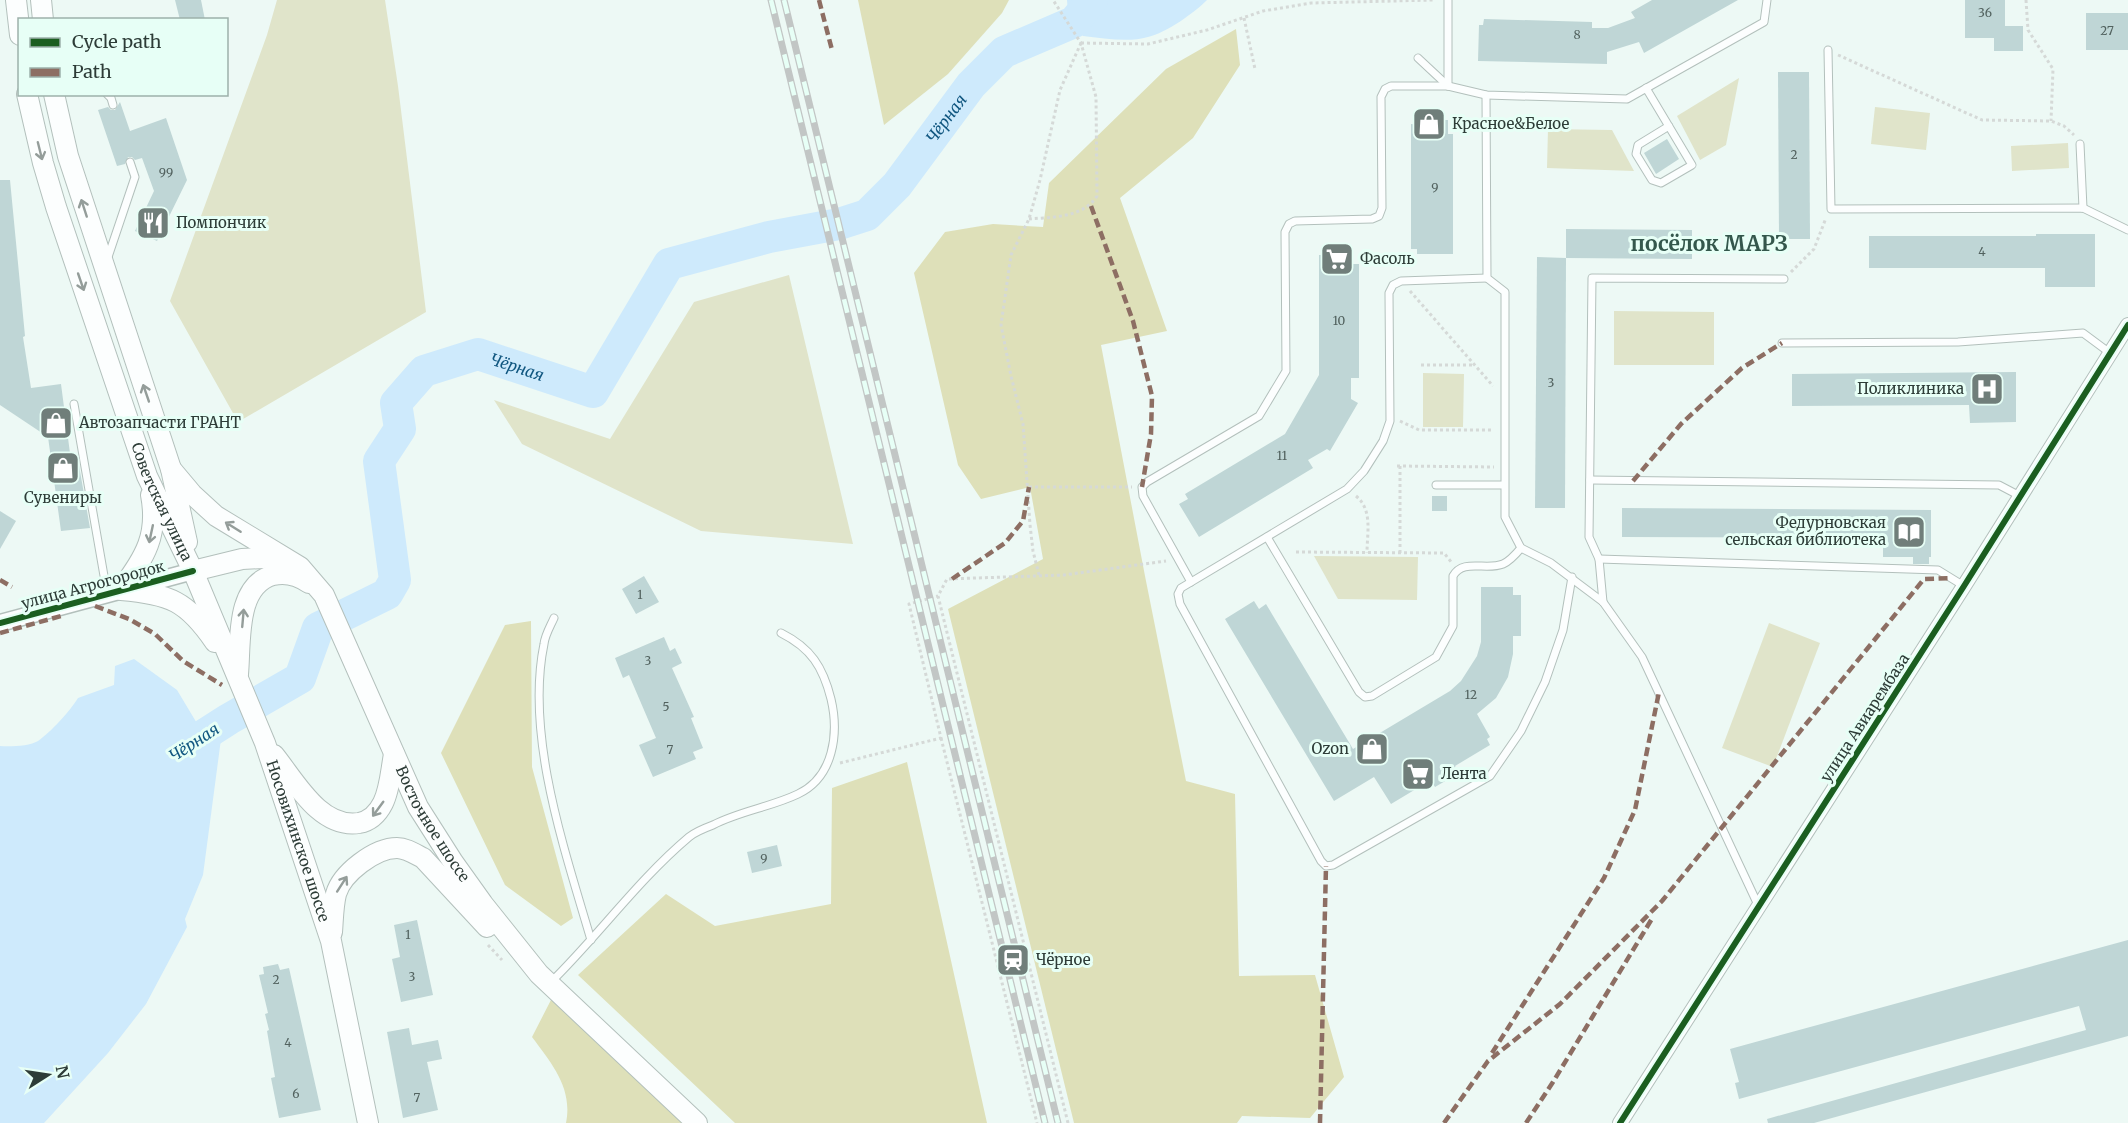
<svg xmlns="http://www.w3.org/2000/svg" width="2128" height="1123" viewBox="0 0 2128 1123" font-family="Merriweather,serif">
<rect width="100%" height="100%" fill="#edf9f5"/>
<g fill="#e0e4ca">
<path d="M277,0H385L398,86L426,312L238,422L170,301L267,35Z"/>
<path d="M1739,78L1726,145L1700,160L1677,116Z"/>
<path d="M1875,107L1930,113L1926,150L1871,144Z"/>
<path d="M1548,129L1612,130L1634,171L1547,168Z"/>
<path d="M2068,143L2069,168L2012,171L2011,146Z"/>
<path d="M789,275L853,544L701,531L522,444L494,400L610,439L694,302Z"/>
<path d="M1614,311L1714,312V365H1614Z"/>
<path d="M1423,373L1464,374L1463,427H1423Z"/>
<path d="M1314,556L1418,557L1417,600L1338,599Z"/>
<path d="M1769,623L1820,643L1773,767L1722,748Z"/>
</g>
<g fill="#dee0b9">
<path d="M858,0H1009L1002,13L948,74L884,125Z"/>
<path d="M1236,29L1240,65L1193,138L1120,198L1167,331L1101,345L1145,576L1186,781L1235,794L1239,976L1315,975L1344,1077L1310,1118L1242,1116L1237,1123H1074L948,609L1043,559L1030,487L981,499L958,465L914,273L945,232L993,224L1043,227L1049,183L1166,69Z"/>
<path d="M531,621L532,767L573,918L561,926L505,885L441,753L505,625Z"/>
<path d="M907,762L987,1123H735L578,975L666,894L715,926L831,904L832,788Z"/>
<path d="M552,998L682,1123H566C573,1088 552,1064 532,1037Z"/>
</g>
<g fill="#ceeafc">
<path d="M1067,0H1207C1194,13 1166,33 1148,37C1128,43 1104,38 1083,36L1068,13Z"/>
<path d="M134,659L177,690L198,725L210,716L229,719L221,739L203,875L185,919L187,927L146,1004L108,1053L44,1123H0V746C10,747 30,746 38,741C51,732 70,711 78,698L114,685L115,666Z"/>
</g>
<g fill="none" stroke-linecap="round" stroke-linejoin="round">
<path stroke="#ceeafc" stroke-width="32" id="s1" d="M193,742L229,719L300,678L318,628L387,594L395,580L379,461L400,429L396,403L424,371L478,354L593,392L669,264L769,237L839,224L867,215L897,185L971,85L1004,52L1074,22L1092,0"/>
</g>
<g fill="#bfd6d6">
<path d="M175,0H201L205,20H180Z"/>
<path d="M1652,0H1738L1644,53L1639,42L1607,52V64L1478,61L1479,25H1483L1484,19L1592,22V28H1608L1635,18L1631,12Z"/>
<path d="M1965,0H2005V26H2023V51H1994V38H1965Z"/>
<rect x="2086" y="13" width="42" height="37"/>
<path d="M1778,72H1809L1810,239H1779Z"/>
<path d="M120,102L130,131L166,118L187,180L157,241L135,231L154,191L142,158L135,160L132,157H128L125,164L117,166L98,110L108,107L111,110H115Z"/>
<path d="M1422,120H1448V134H1453V254H1417V249H1411V124L1422,125Z"/>
<path d="M1667,139L1679,159L1656,174L1644,153Z"/>
<path d="M0,180H10L25,336L23,337L31,388L61,384L71,461L78,460L90,528L61,531L48,437L0,405Z"/>
<path d="M1566,229L1692,230V259L1566,258Z"/>
<path d="M2036,234H2095V287H2045V268H1869V236H2036Z"/>
<path d="M1326,249H1353V264H1359V378H1351V399L1358,403L1330,451L1327,449L1308,460L1313,468L1199,537L1179,504L1188,499L1185,494L1285,434L1319,375V255H1326Z"/>
<path d="M1537,257L1566,258L1565,508H1535Z"/>
<path d="M2016,372V422L1970,423L1969,405L1792,406V374Z"/>
<rect x="1432" y="496" width="15" height="15"/>
<path d="M1622,508L1931,510V557H1929V564H1913V557H1883V538L1622,537Z"/>
<path d="M0,511L16,521L0,549Z"/>
<path d="M644,576L659,602L636,614L622,589Z"/>
<path d="M1481,587H1513V595H1521V636H1513V654L1508,677L1496,698L1477,714L1490,737L1487,739L1490,745L1455,766L1459,773L1435,787L1431,780L1391,804L1374,777L1334,801L1225,619L1254,601L1259,609L1266,604L1353,749L1450,691L1461,681L1477,656L1481,642Z"/>
<path d="M664,637L670,651L675,648L682,663L672,668L694,717L691,718L703,748L693,752L696,759L653,777L639,745L656,738L629,675L623,678L615,658Z"/>
<path d="M777,845L782,866L752,873L747,852Z"/>
<path d="M417,920L433,995L401,1002L392,959L400,957L394,925Z"/>
<path d="M2128,940V1036L1814,1123H1768L1767,1119L2086,1030L2079,1006L1739,1099L1735,1083L1739,1082L1730,1049Z"/>
<path d="M278,964L280,970L289,968L321,1110L279,1118L271,1078L275,1077L267,1031L269,1030L265,1014L268,1013L259,975L264,974L263,967Z"/>
<path d="M409,1028L412,1045L438,1040L442,1059L427,1062L438,1110L403,1118L387,1032Z"/>
</g>
<g fill="none" stroke-linecap="round" stroke-linejoin="round">
<defs>
<g id="service">
<path d="M1828,50L1831,209L2083,208L2128,230"/>
<path d="M1418,58L1448,86"/>
<path d="M1448,86V0"/>
<path d="M1646,88L1692,165L1661,183L1652,180L1636,154L1638,145L1669,126"/>
<path d="M107,94L111,98L113,105"/>
<path d="M1486,95L1487,278L1505,292V517L1521,548L1551,563L1603,602L1642,657L1759,907"/>
<path d="M2080,144L2083,208"/>
<path d="M107,260L135,177L130,162"/>
<path d="M1487,278L1401,281L1393,285L1389,293L1390,421L1383,441L1364,471L1347,489L1181,588L1178,594L1180,604L1321,861L1326,866L1333,865L1490,776L1521,731L1545,682L1563,630L1572,577"/>
<path d="M1782,343L1958,342L2083,333L2110,353"/>
<path d="M74,404L107,593"/>
<path d="M1590,480L1999,485L2020,496"/>
<path d="M1436,485H1504"/>
<path d="M1267,537L1359,692L1365,697L1372,696L1436,657L1453,626V576C1463,558 1486,571 1503,564C1510,561 1516,554 1521,548"/>
<path d="M1599,559L1938,570L1964,586"/>
<path d="M1191,582L1143,496L1142,487L1147,482L1259,416L1286,371L1285,232L1289,224L1295,221L1372,219L1379,216L1382,208L1381,97L1385,89L1391,86H1448L1486,95L1627,99L1764,22L1767,0"/>
<path d="M1603,602L1599,559L1589,537L1592,278L1784,279"/>
<path d="M554,618C550,627 545,635 544,644C525,736 565,851 591,940"/>
<path d="M551,982C598,936 638,880 689,837C695,832 705,828 713,825C740,811 771,807 798,794C834,777 839,733 831,699C823,667 811,648 781,633"/>
</g>
<path id="minor" d="M1620,1123L1964,586L2128,325"/>
<path id="tertiary" d="M0,623L193,571"/>
<g id="secondary">
<path d="M16,0L20,35"/>
<path d="M41,0L43,20"/>
<path id="s2" d="M27,94L43,163L56,207L147,476L193,571L265,743L331,941L368,1123"/>
<path d="M54,94L68,156L171,469L187,542"/>
<path id="s3" d="M171,469L192,494L216,516L300,567L324,595L418,807L453,862L483,904L539,974L697,1123"/>
<path d="M151,495C159,537 144,557 121,590C170,594 187,601 215,642"/>
<path d="M193,571L242,559L282,557"/>
<path d="M238,674C241,642 235,586 273,575C286,572 299,576 309,583"/>
<path d="M274,755C295,781 320,829 359,823C370,821 378,813 383,803C390,789 391,770 394,754"/>
<path d="M332,932C333,920 333,906 336,894C342,873 375,848 397,848C406,848 415,854 423,858L487,927"/>
</g>
</defs>
<use href="#service" stroke="#b3c0bc" stroke-width="9"/>
<use href="#minor" stroke="#b3c0bc" stroke-width="16"/>
<use href="#tertiary" stroke="#b3c0bc" stroke-width="19"/>
<use href="#secondary" stroke="#b3c0bc" stroke-width="22"/>
<g stroke="#d5d9d7" stroke-width="3" stroke-dasharray="3 3" stroke-linecap="butt">
<path d="M2026,0L2028,30L2053,69L2051,121"/>
<path d="M1244,18L1255,69"/>
<path d="M1081,43L1148,44L1207,30L1263,11L1311,3L1434,0"/>
<path d="M1838,55L1982,120L2051,121L2064,126L2074,135"/>
<path d="M1029,219C1052,217 1083,218 1097,196L1096,97L1081,43L1053,0"/>
<path d="M1791,272L1814,249L1826,218"/>
<path d="M1410,291L1493,386"/>
<path d="M1421,365H1474"/>
<path d="M1400,421L1419,430H1493"/>
<path d="M1397,466L1494,467"/>
<path d="M1029,487H1132"/>
<path d="M1356,496C1373,510 1367,533 1367,553"/>
<path d="M1296,552L1444,553L1452,563"/>
<path d="M1400,553V466"/>
<path d="M1039,575L1033,551L1030,525L1023,424L1011,376L1001,325L1011,255L1029,219L1040,180L1060,90L1081,43"/>
<path d="M941,738L1037,1123"/>
<path d="M840,763L941,738L909,604L938,596"/>
<path d="M488,945L502,960"/>
<path d="M1068,1123L938,596L947,579L1064,575L1166,561"/>
</g>
<use href="#service" stroke="#fcfefe" stroke-width="7"/>
<use href="#minor" stroke="#fcfefe" stroke-width="14"/>
<use href="#tertiary" stroke="#fcfefe" stroke-width="16"/>
<use href="#secondary" stroke="#fcfefe" stroke-width="20"/>
<defs>
<g id="rail">
<path d="M771,0L1045,1123"/>
<path d="M784,0L1058,1123"/>
</g>
</defs>
<use href="#rail" stroke="#c2c6c5" stroke-width="7"/>
<use href="#rail" stroke="#e7fff6" stroke-width="4.5" stroke-dasharray="14" stroke-linecap="butt"/>
<g stroke="#8d6e63" stroke-width="4.5" stroke-dasharray="9 4.5" stroke-linecap="butt">
<path d="M819,0L832,50"/>
<path d="M1091,206L1133,321L1152,396L1151,434L1142,487"/>
<path d="M1633,481L1681,424L1742,368L1782,343"/>
<path d="M952,579L1005,543L1023,521L1029,487"/>
<path d="M0,580L12,587"/>
<path d="M95,606L129,619L155,634L183,661L222,685"/>
<path d="M0,633L61,616"/>
<path d="M1492,1053L1604,878L1635,810L1659,692"/>
<path d="M1320,1123L1326,866"/>
<path d="M1444,1123L1488,1061L1560,1004L1662,901L1924,579L1951,578"/>
<path d="M1526,1123L1553,1082L1653,917"/>
</g>
<defs>
<g id="cycleway">
<path d="M0,623L193,571"/>
<path d="M1620,1123L1964,586L2128,325"/>
</g>
</defs>
<use href="#cycleway" stroke="#e7fff6" stroke-width="10"/>
<use href="#cycleway" stroke="#1b5e20" stroke-width="6"/>
</g>
<defs><path id="oneway-shaft" d="M-6 0H5M1.5-3L5.5 0L1.5 3" fill="none" stroke-width="1.6" stroke-linecap="round" stroke-linejoin="round" transform="scale(1.5)"/></defs>
<g stroke="#949d9a">
<use href="#oneway-shaft" transform="translate(40 151) rotate(76)"/>
<use href="#oneway-shaft" transform="translate(84 208) rotate(-108)"/>
<use href="#oneway-shaft" transform="translate(81 282) rotate(71)"/>
<use href="#oneway-shaft" transform="translate(146 393) rotate(-109)"/>
<use href="#oneway-shaft" transform="translate(233 527) rotate(-148)"/>
<use href="#oneway-shaft" transform="translate(151 534) rotate(102)"/>
<use href="#oneway-shaft" transform="translate(243 618) rotate(-85)"/>
<use href="#oneway-shaft" transform="translate(378 809) rotate(126)"/>
<use href="#oneway-shaft" transform="translate(342 884) rotate(-57)"/>
</g>
<defs>
<symbol id="shop-square" viewBox="-11 -11 22 22"><rect x="-9" y="-9" width="18" height="18" rx="4" fill="#707e7a" stroke="#e7fff6"/><path d="M-5-2.5h2.3a2.7 3.5 0 0 1 5.4 0H5L5.5 6h-11ZM-1.5-2.5h3a1.5 2.3 0 0 0-3 0Z" fill="#fff"/></symbol>
<symbol id="restaurant-square" viewBox="-11 -11 22 22"><rect x="-9" y="-9" width="18" height="18" rx="4" fill="#707e7a" stroke="#e7fff6"/><path d="M-5-6h1v4h1v-4h1v4h1v-4h1v5L-1.5 .5V6h-2V.5L-5-1ZM5-6V6H3V1.5H1.5Q1.5-4 5-6Z" fill="#fff"/></symbol>
<symbol id="supermarket-square" viewBox="-11 -11 22 22"><rect x="-9" y="-9" width="18" height="18" rx="4" fill="#707e7a" stroke="#e7fff6"/><path d="M-6-5.5h2.5l.6 2H6L4.5 2H-2.5L-4.4-4H-6ZM-1.5 3.2a1.3 1.3 0 1 0 .1 0ZM3 3.2a1.3 1.3 0 1 0 .1 0Z" fill="#fff"/></symbol>
<symbol id="hospital-square" viewBox="-11 -11 22 22"><rect x="-9" y="-9" width="18" height="18" rx="4" fill="#707e7a" stroke="#e7fff6"/><path d="M-5-5h3v3.5h4V-5h3V5h-3V1.5h-4V5h-3Z" fill="#fff"/></symbol>
<symbol id="library-square" viewBox="-11 -11 22 22"><rect x="-9" y="-9" width="18" height="18" rx="4" fill="#707e7a" stroke="#e7fff6"/><path d="M-6-4Q-3-5.5-.7-3.5V5Q-3 3-6 4ZM6-4Q3-5.5 .7-3.5V5Q3 3 6 4Z" fill="#fff"/></symbol>
<symbol id="station-square" viewBox="-11 -11 22 22"><rect x="-9" y="-9" width="18" height="18" rx="4" fill="#707e7a" stroke="#e7fff6"/><path d="M-3-6H3Q5-6 5-4V2Q5 4 3 4L4.5 6H3L1.5 4h-3L-3 6H-4.5L-3 4Q-5 4-5 2V-4Q-5-6-3-6ZM-3.5-4v3h7v-3ZM-3.5 1v1.5H-2V1ZM2 1v1.5H3.5V1Z" fill="#fff"/></symbol>
</defs>
<g fill-rule="evenodd">
<use href="#shop-square" x="1410" y="105" width="38" height="38"/>
<use href="#restaurant-square" x="134" y="204" width="38" height="38"/>
<use href="#supermarket-square" x="1318" y="240" width="38" height="38"/>
<use href="#hospital-square" x="1968" y="370" width="38" height="38"/>
<use href="#shop-square" x="37" y="404" width="38" height="38"/>
<use href="#shop-square" x="44" y="449" width="38" height="38"/>
<use href="#library-square" x="1890" y="513" width="38" height="38"/>
<use href="#shop-square" x="1353" y="730" width="38" height="38"/>
<use href="#supermarket-square" x="1399" y="755" width="38" height="38"/>
<use href="#station-square" x="994" y="941" width="38" height="38"/>
</g>
<g text-anchor="middle" stroke-width="6" stroke-linejoin="round" paint-order="stroke">
<g font-size="12" fill="#52625f">
<text x="1985" y="17">36</text>
<text x="2107" y="35">27</text>
<text x="1577" y="39">8</text>
<text x="1794" y="159">2</text>
<text x="166" y="177">99</text>
<text x="1435" y="192">9</text>
<text x="1982" y="256">4</text>
<text x="1339" y="325">10</text>
<text x="1551" y="387">3</text>
<text x="1282" y="460">11</text>
<text x="640" y="599">1</text>
<text x="648" y="665">3</text>
<text x="1471" y="699">12</text>
<text x="666" y="711">5</text>
<text x="670" y="754">7</text>
<text x="764" y="863">9</text>
<text x="408" y="939">1</text>
<text x="412" y="981">3</text>
<text x="276" y="984">2</text>
<text x="288" y="1047">4</text>
<text x="296" y="1098">6</text>
<text x="417" y="1102">7</text>
</g>
<g font-size="15" fill="#2d3c37" stroke="#e7fff6" text-anchor="start">
<text x="1452" y="129">Красное&amp;Белое</text>
<text x="176" y="228">Помпончик</text>
<text x="1360" y="264">Фасоль</text>
<text x="1964" y="394" text-anchor="end">Поликлиника</text>
<text x="79" y="428">Автозапчасти ГРАНТ</text>
<text x="63" y="503" text-anchor="middle">Сувениры</text>
<text x="1886" y="528" text-anchor="end">Федурновская<tspan x="1886" dy="17">сельская библиотека</tspan></text>
<text x="1349" y="754" text-anchor="end">Ozon</text>
<text x="1441" y="779">Лента</text>
<text x="1036" y="965">Чёрное</text>
</g>
<g font-size="15" fill="#2d3c37" stroke="#e7fff6">
<text dy="5" stroke="none"><textPath href="#s2" startOffset="430">Советская улица</textPath></text>
<text transform="translate(93 585) rotate(-15)" y="5">улица Агрогородок</text>
<text transform="translate(1865 718) rotate(-57)" y="5">улица Авиарембаза</text>
<text dy="5" stroke="none"><textPath href="#s3" startOffset="454">Восточное шоссе</textPath></text>
<text dy="5" stroke="none"><textPath href="#s2" startOffset="796">Носовихинское шоссе</textPath></text>
</g>
<g font-size="16" font-style="italic" fill="#115780" stroke="#e7fff6">
<text dy="6" stroke="none"><textPath href="#s1" startOffset="1154">Чёрная</textPath></text>
<text dy="6" stroke="none"><textPath href="#s1" startOffset="596">Чёрная</textPath></text>
<text transform="translate(194 742) rotate(-33)" y="6">Чёрная</text>
</g>
<g font-size="21" font-weight="bold" fill="#34574c" stroke="#e7fff6">
<text x="1709" y="251">посёлок МАРЗ</text>
</g>
</g>
<rect x="18" y="18" width="210" height="78" fill="#e7fff6" stroke="#9db1aa" stroke-width="1.5"/>
<rect x="30" y="38" width="30" height="9" fill="#1b5e20" stroke="#9db1aa" stroke-width="1.5"/>
<text x="72" y="48" font-size="18" fill="#2d3c37">Cycle path</text>
<rect x="30" y="68" width="30" height="9" fill="#8d6e63" stroke="#9db1aa" stroke-width="1.5"/>
<text x="72" y="78" font-size="18" fill="#2d3c37">Path</text>
<g transform="translate(48 1075) rotate(78)" stroke="#e7fff6" stroke-width="4.5" paint-order="stroke">
<path d="M0-4.5L10 22L0 15L-10 22Z" fill="#2d3c37"/>
<text y="-9" font-size="16" font-weight="bold" text-anchor="middle" fill="#2d3c37">N</text>
</g>
</svg>
